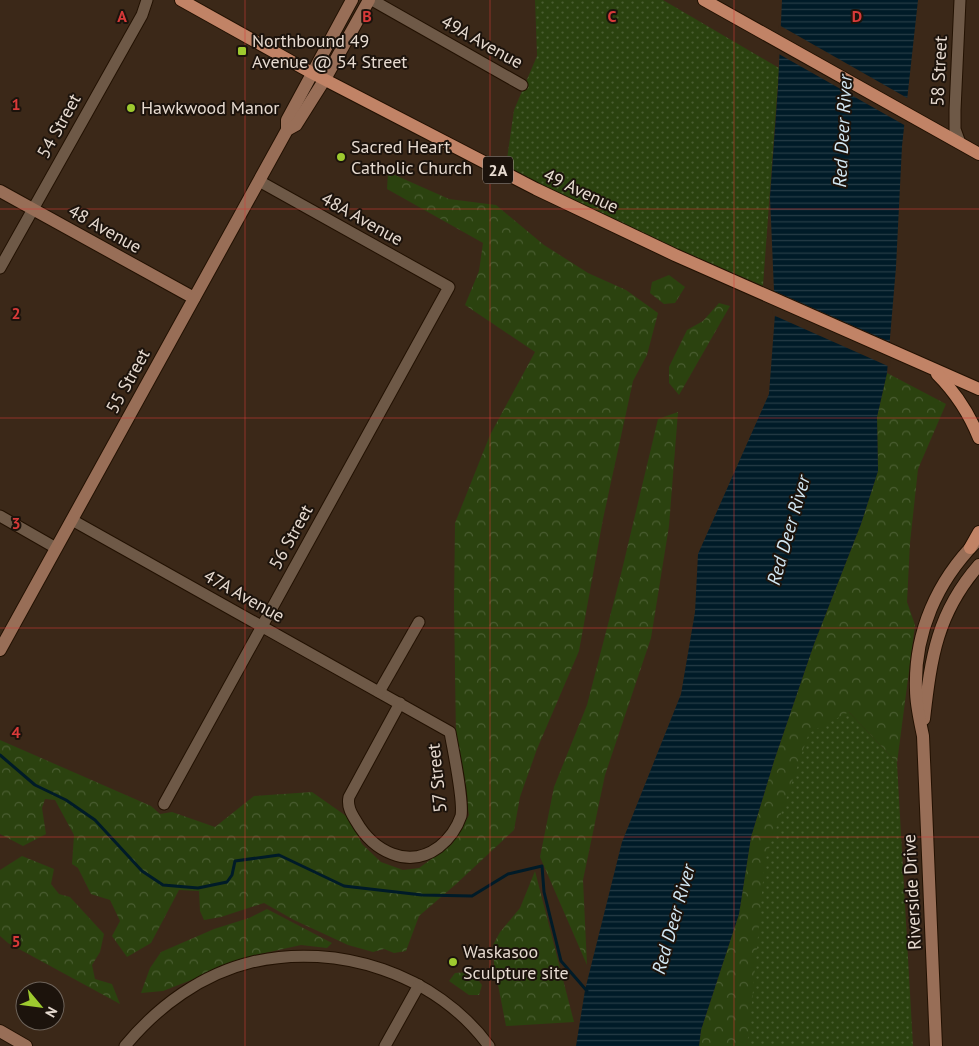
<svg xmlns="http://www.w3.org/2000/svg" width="979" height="1046" viewBox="0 0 979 1046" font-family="'PT Sans',sans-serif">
<defs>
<pattern id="forest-crowns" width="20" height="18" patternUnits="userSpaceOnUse" patternTransform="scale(1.25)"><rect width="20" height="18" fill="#2b420f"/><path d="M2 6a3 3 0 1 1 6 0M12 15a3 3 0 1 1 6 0" fill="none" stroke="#4a5d31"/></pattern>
<pattern id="park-dots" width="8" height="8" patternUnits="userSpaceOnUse" patternTransform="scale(1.25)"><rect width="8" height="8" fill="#2b420f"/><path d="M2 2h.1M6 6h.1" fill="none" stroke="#4a5d31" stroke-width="1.8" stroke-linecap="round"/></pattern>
<pattern id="water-rules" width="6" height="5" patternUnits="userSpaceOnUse" patternTransform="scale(1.25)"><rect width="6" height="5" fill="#001b28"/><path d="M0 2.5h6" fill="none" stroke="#253c46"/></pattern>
</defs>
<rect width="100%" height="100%" fill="#3b2818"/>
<g fill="url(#forest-crowns)">
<path d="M388,172L449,199L496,205L544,245L588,273L626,290L658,313L647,355L633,381L603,519L579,651L537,749L520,797L514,830L455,885L419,916L406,951L394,953L384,949L373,952L348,945L294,920L264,903L221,917L204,920L200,911L199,891L179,890L151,943L127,957L112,936L120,921L110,900L91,894L78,868L72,864L74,835L55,800L45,799L42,808L46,834L23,846L0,834V740L151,806L160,814L172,812L215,827L254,796L312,792L349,818L362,844L381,862L403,870L419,868L452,844L469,815L456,738L454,604L455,523L490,435L535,352L465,305L479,271L483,243L387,189Z"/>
<path d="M669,275L685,287L675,303L664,304L650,293L652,282Z"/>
<path d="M719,303L730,306L679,395L669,383V367L687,330L703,321Z"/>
<path d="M887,373L946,404L918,469L910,543L907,602L915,625L897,763L849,712L746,1046H699L701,1030L739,914L751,837L774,761L814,644L861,524L878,471L877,417Z"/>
<path d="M678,412L669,526L651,638L605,775L583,880L587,965L540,857L554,787L587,705L621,574L658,419Z"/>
<path d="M22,856L54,869L51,884L59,894L70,897L104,934L100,952L92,965L95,979L112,984L120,1004L8,943L0,936V870Z"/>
<path d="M535,871L574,1022L506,1026L494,964L493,945L500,932L520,908Z"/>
<path d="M267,909L332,943L327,948L301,945L256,955L163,991L141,993L150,968L161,952L214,929L249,918Z"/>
<path d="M467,972L476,977L482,985L479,995H469L449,981L455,973Z"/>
</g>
<g fill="url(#park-dots)">
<path d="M535,0H663L779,68L763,286L578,206L506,166L514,110L537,56Z"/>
<path d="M849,712L897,763L913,1046H746L749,1034L765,860L809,733Z"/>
</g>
<path fill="url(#water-rules)" d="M782,0H918L902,146L896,267L887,373L877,417L878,471L861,524L814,644L774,761L751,837L739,914L701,1030L699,1046H576L585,990L622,842L681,694L695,612L698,554L769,394L775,314L770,197L778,87Z"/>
<g fill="#3b2818">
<path d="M779,25L909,99L906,126L777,53Z"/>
<path d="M772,290L892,343L890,367L773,315Z"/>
</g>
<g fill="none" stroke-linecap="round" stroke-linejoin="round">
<path stroke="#001b28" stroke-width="3" d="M0,755L35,785L66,800L95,820L142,871L163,885L198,888L227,882L232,875L235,861L279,855L344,886L422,895L472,896L508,874L542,866L544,892L561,961L587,991"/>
<defs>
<g id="street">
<path d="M372,0L522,85"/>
<path d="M960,143L955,129V110L960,0"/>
<path d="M0,268L142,15L147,0"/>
<path d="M0,516L56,548"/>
<path d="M72,520L450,732C453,750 464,800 461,816C457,828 449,839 439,847C408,870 373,851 356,821C351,813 347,806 349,797L400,703"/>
<path d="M379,692L419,622"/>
<path d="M164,804L449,287L259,181"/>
<path d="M125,1046C158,1006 202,974 252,962C338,942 436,974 489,1046"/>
<path d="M385,1046L419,985"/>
</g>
<g id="secondary">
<path d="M287,130V120L352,0"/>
<path d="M0,191L194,298"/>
<path d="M0,650L287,130L296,125L325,79L369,0"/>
<path d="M924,719C931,657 937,613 979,565"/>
<path d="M0,1031L26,1046"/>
<path d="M936,1046L923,736C920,721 916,705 916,690C914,633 937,581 977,541"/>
</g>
<g id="primary">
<path d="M181,0L312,73L536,189L675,255L979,389"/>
<path d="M704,0L979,154"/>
<path d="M937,374C956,393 969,413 979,438"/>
<path d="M970,548L979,532"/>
</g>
</defs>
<use href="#street" stroke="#221102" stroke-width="13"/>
<use href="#secondary" stroke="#221102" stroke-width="14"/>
<use href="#primary" stroke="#221102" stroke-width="14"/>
<use href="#street" stroke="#6e5947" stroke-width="11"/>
<use href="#secondary" stroke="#986e57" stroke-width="12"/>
<use href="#primary" stroke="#c18366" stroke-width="12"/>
</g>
<path fill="none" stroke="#d83a39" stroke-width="1" stroke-opacity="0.55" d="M245,0V1046M490,0V1046M734,0V1046M0,209H979M0,418H979M0,628H979M0,837H979"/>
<g fill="#9eca2f" stroke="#1c130c" stroke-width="2">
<rect x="237" y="46" width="10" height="10" rx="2.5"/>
<circle cx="131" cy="108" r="5"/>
<circle cx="341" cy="157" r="5"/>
<circle cx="453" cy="962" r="5"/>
</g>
<g text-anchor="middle" stroke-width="4" stroke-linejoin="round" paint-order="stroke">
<rect fill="#1c130c" stroke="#a99e95" stroke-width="1" x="483" y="156.5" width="30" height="27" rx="4"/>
<g font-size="16" font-weight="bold" fill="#e6dad0">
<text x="498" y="176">2A</text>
</g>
<g font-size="18" fill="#e6dad0" stroke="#1c130c" text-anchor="start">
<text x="252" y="47">Northbound 49<tspan x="252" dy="21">Avenue @ 54 Street</tspan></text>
<text x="141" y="114">Hawkwood Manor</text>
<text x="351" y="153">Sacred Heart<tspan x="351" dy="21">Catholic Church</tspan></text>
<text x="463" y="958">Waskasoo<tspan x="463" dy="21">Sculpture site</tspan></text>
</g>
<g font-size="18" fill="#e6dad0" stroke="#1c130c">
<text transform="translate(482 42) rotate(29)" y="6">49A Avenue</text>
<text transform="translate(939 71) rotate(-87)" y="6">58 Street</text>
<text transform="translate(59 126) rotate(-61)" y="6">54 Street</text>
<text transform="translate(581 191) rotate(25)" y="6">49 Avenue</text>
<text transform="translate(362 219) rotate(29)" y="6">48A Avenue</text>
<text transform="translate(105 229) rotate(29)" y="6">48 Avenue</text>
<text transform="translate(128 381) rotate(-61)" y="6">55 Street</text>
<text transform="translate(291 537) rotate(-61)" y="6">56 Street</text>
<text transform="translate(244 596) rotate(29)" y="6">47A Avenue</text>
<text transform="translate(437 778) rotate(-96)" y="6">57 Street</text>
<text transform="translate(912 892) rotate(-93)" y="6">Riverside Drive</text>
</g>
<g font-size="19" font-style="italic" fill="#d2e7f3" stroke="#1c130c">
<text transform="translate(842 131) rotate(-87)" y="7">Red Deer River</text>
<text transform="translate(788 530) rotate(-74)" y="7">Red Deer River</text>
<text transform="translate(673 919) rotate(-74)" y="7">Red Deer River</text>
</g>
</g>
<g font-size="16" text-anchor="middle" font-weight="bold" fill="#d83a39" stroke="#1c130c" stroke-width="4" stroke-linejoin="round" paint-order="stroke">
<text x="122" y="22">A</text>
<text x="367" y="22">B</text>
<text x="612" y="22">C</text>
<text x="857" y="22">D</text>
<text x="16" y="110">1</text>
<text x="16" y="319">2</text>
<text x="16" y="529">3</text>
<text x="16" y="738">4</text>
<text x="16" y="947">5</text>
</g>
<g transform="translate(40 1006) rotate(119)"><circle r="24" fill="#1c130c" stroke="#6d635a"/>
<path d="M0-4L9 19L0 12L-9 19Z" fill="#9eca2f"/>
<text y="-8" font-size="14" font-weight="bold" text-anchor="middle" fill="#e6dad0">N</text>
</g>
</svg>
